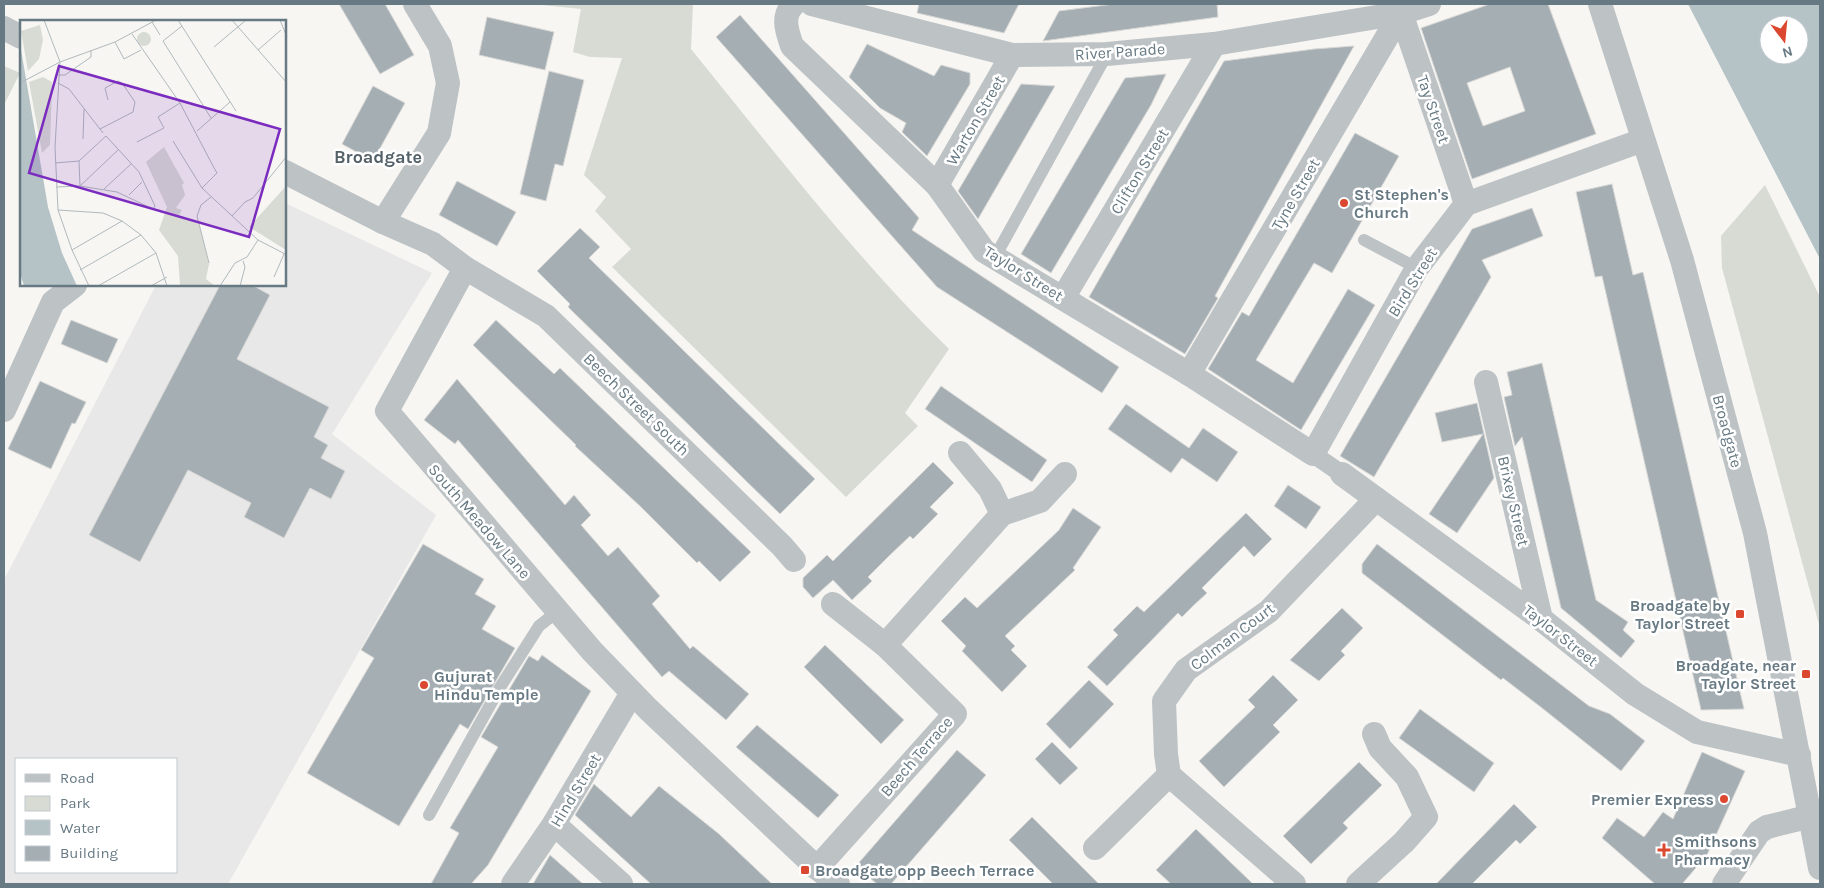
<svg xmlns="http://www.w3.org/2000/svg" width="1824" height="888" viewBox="0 0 1824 888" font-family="Karla,sans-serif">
<rect width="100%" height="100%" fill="#f7f6f3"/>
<path fill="#e7e8e7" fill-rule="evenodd" d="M285,203L432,273L332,434L436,515L228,884H4V580L156,285H285ZM16,759H176V872H16Z"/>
<g fill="#d7dbd3">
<path d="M532,4H693L691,49C774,151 855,257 949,349L905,413L918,426L846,497L612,267L631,249L595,211L606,197L584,175L622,58L590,57L573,52L581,9Z"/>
<path d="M4,66L20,73L4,105Z"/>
<path d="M1765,185L1820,297V628L1722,268L1721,236Z"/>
</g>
<path fill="#b5c3c6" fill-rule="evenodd" d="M1688,4H1820V259ZM1769,25H1799V55H1769Z"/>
<g fill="#a5aeb3" stroke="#d8d8d6" fill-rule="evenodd">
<path d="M339,4H385L414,55L380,74Z"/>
<path d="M919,4H1019L1004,33L917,13Z"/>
<path d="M1114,4H1217L1218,17L1043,41L1059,11Z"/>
<path d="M1490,4H1548L1596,134L1472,179L1421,28ZM1510,67L1525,111L1483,126L1467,83Z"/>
<path d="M740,15L919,218L912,230L1119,367L1102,393L937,287L716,37Z"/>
<path d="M487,17L554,32L545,70L479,55Z"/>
<path d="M867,44L934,76L941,65L970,73V84L927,156L902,132L906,123L880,108L849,77Z"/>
<path d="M1354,46L1215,296L1218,298L1185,354L1089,297L1224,61L1314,49Z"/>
<path d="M549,71L584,80L563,166L555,164L546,201L520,194Z"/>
<path d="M1166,74L1151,105L1051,273L1021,254L1125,78Z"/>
<path d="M1021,84L1055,86L978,219L958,191Z"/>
<path d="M373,86L405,103L373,161L342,144Z"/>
<path d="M1355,133L1399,156L1332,273L1314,263L1256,360L1293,383L1348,289L1375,305L1301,430L1208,369L1242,312L1249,316Z"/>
<path d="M457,181L516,212L497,246L439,215Z"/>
<path d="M1612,184L1633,275L1643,272L1744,709L1701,710L1602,276L1595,277L1576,192Z"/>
<path d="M1532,208L1543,236L1482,260L1491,277L1374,477L1340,456L1472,229Z"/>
<path d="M580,228L600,247L589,258L815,479L780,514L568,307L570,304L537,271Z"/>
<path d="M220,285H252L270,295L237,359L329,407L314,437L328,445L321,458L345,471L331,499L310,488L284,538L244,517L251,503L188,470L140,562L89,535Z"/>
<path d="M71,320L118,339L107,363L61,344Z"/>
<path d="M496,320L554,374L560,368L751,552L720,582L699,561L697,563L641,507L575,446L576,445L473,345Z"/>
<path d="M1542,363L1596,600L1628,622L1623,630L1635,641L1621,658L1561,608L1522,437L1515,446L1504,397L1512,395L1507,372Z"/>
<path d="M457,379L565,505L574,495L591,515L581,525L608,556L618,547L660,596L652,604L690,649L693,646L749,694L726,720L669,671L662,677L458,440L455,444L424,420Z"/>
<path d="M40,381L86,402L75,424L72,423L51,469L8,449Z"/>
<path d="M941,386L1047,460L1032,482L925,409Z"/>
<path d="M1477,403L1494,478L1457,533L1429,514L1483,434L1442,442L1435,413Z"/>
<path d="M1126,404L1189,448L1203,428L1238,452L1217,482L1182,458L1171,473L1108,429Z"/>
<path d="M933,462L954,483L930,507L938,514L913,539L910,536L890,555L868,577L872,581L852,600L833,580L813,598L803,587V578L827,555L833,561Z"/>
<path d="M1288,485L1321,507L1306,529L1274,506Z"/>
<path d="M1073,508L1101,527L1073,568L1075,570L1005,636L1015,646L1011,650L1027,666L1002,692L962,651L966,646L941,621L965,597L977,608L1059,530Z"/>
<path d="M1246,513L1272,539L1254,557L1244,546L1202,588L1207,593L1194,605L1182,617L1178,613L1107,686L1087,667L1118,635L1113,630L1137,606L1144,612Z"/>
<path d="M423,544L484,579L475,594L496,606L482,629L515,648L468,729L460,724L399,826L307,773L374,658L361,650Z"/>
<path d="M1377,544L1589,706L1610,714L1645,741L1621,771L1542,708L1503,678L1501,680L1362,573V564Z"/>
<path d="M1342,608L1363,628L1341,651L1345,655L1319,681L1290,660Z"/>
<path d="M825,645L904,720L881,744L804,667Z"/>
<path d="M542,655L591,691L488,865L471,884H431L459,833L450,828L498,747L481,737L529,656L538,661Z"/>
<path d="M1273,675L1298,700L1273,725L1280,732L1224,787L1199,761L1255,707L1248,700Z"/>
<path d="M1089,680L1114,704L1070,749L1046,724Z"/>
<path d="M1420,709L1494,763L1474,792L1399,738Z"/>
<path d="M757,725L839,795L818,818L736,747Z"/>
<path d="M1052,742L1078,768L1060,785L1035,759Z"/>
<path d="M957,750L986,775L891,884H877L856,866Z"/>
<path d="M1702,752L1745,771L1707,855L1682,884H1655L1602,838L1617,818L1644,837L1663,812L1673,819Z"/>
<path d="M1359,762L1382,785L1343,823L1348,828L1311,864L1283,836Z"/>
<path d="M594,784L631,817L659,786L719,834L772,884H651L575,815Z"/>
<path d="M1514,804L1537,827L1520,844L1516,840L1472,884H1436Z"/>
<path d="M1032,817L1099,884H1053L1009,840Z"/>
<path d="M1196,829L1253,884H1171L1156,870Z"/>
<path d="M550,855L583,884H533Z"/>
</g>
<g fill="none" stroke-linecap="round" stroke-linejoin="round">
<g stroke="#bdc2c5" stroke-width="12">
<path d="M1364,240L1417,268"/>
<path d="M995,257L1107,54"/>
<path d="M429,815L499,689L539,626L558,611"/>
</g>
<path stroke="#bdc2c5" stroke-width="18" d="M1313,454L1342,474"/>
<g stroke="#bdc2c5" stroke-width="24">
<path d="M794,4C781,16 787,31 792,46L937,185L984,251L1189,374L1313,454L1417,268L1466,204L1643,140"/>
<path d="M812,4L1012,55L1107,54L1214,44L1401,13L1429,4"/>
<path d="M1600,4L1682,260L1755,533L1820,868"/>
<path d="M1401,13L1466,204"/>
<path d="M4,28L21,37"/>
<path d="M285,172L383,222L433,244L465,268L387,411L592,651L648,709L817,868L838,884"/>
<path d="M937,185L1012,55"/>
<path d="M383,222L439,133L448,83L440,46L415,4"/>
<path d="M465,268L546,316L782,546L794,560"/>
<path d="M1063,298L1214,44"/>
<path d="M1189,374L1401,13"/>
<path d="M1486,382L1541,619"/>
<path d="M4,410L53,302L75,285"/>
<path d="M960,453L990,489L1002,514"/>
<path d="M1342,474L1541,619L1635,694L1697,732L1799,755"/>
<path d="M833,604L885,645"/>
<path d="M554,824L621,884"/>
<path d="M1095,848L1169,775"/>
<path d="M817,868L955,714L885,645L1002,514L1040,501L1065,474"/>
<path d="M513,884L554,824L632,693"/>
<path d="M1294,884L1169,775L1166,754L1164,701L1186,670L1269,611L1376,499"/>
<path d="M1358,884L1404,842L1426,817L1407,777L1380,748L1374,734"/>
<path d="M1724,884L1759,832L1767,827L1811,816"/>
</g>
</g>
<g fill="#db482f" stroke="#fff" stroke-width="2">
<circle cx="1344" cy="203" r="5"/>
<rect x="1735" y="609" width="10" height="10" rx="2.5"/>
<rect x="1801" y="669" width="10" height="10" rx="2.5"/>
<circle cx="424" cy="685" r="5"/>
<circle cx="1724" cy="799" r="5"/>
<path d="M1661.5 842.5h5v5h5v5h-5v5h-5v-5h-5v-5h5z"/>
<rect x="800" y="865" width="10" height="10" rx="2.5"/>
</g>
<g text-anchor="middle" stroke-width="5" stroke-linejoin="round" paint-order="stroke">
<g font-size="16" fill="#677983" stroke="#fff">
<text transform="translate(1120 51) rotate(-4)" y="6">River Parade</text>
<text transform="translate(1434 109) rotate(71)" y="6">Tay Street</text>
<text transform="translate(975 120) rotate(-60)" y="6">Warton Street</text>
<text transform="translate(1139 171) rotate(-59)" y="6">Clifton Street</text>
<text transform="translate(1295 194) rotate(-60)" y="6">Tyne Street</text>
<text transform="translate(1024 273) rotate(32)" y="6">Taylor Street</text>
<text transform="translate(1412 282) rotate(-58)" y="6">Bird Street</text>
<text transform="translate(637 404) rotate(44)" y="6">Beech Street South</text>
<text transform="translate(1728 431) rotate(75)" y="6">Broadgate</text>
<text transform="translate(1514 501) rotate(77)" y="6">Brixey Street</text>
<text transform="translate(480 521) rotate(49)" y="6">South Meadow Lane</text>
<text transform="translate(1561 635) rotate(38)" y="6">Taylor Street</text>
<text transform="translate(1232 636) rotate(-37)" y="6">Colman Court</text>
<text transform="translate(916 756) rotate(-49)" y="6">Beech Terrace</text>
<text transform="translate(575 790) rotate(-59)" y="6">Hind Street</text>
</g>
<g font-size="16" font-weight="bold" fill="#677983" stroke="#fff" text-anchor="start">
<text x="1354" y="200">St Stephen's<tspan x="1354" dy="18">Church</tspan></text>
<text x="1730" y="611" text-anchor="end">Broadgate by<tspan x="1730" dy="18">Taylor Street</tspan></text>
<text x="1796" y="671" text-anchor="end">Broadgate, near<tspan x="1796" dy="18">Taylor Street</tspan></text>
<text x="434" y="682">Gujurat<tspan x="434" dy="18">Hindu Temple</tspan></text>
<text x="1714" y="805" text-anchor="end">Premier Express</text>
<text x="1674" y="847">Smithsons<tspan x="1674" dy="18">Pharmacy</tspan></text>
<text x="815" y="876">Broadgate opp Beech Terrace</text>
</g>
<g font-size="18" font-weight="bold" fill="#546169" stroke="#fff">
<text x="378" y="163">Broadgate</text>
</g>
</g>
<g transform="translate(20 20)">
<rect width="266" height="266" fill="#f7f6f3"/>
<path d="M20,5L23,20L19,39L8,51L1,11ZM117 19a7 7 0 1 1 14 0a7 7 0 1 1-14 0ZM23,57L32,62V67L30,125L22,133L9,62ZM144,127L164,163L162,165L165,175L156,188L162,190L159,195L179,203L189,244L186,259L195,266H160L158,236L139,210L147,187L126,142ZM266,166V230L229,207Z" fill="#d7dbd3"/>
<path d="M0,24L28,187L42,233L57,266H4L0,253Z" fill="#b5c3c6"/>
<path fill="none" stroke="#b0b9bc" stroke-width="1" d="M158,0L216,91M212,0L267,63M260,0L267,17M132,2L140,15M162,6L143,21L191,98M112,14L160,83L193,146L197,153L182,168L238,220L267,235M95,22L104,39L121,30M194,27L226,0M238,30L261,10M38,55H45L71,37V31M0,63L40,42L24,0M38,63L49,69L83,113M80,109L113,92L115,82L102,63L98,61L85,68L88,80M177,111L210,82M63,119L64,89M153,121L182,168M117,122L144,108L138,97L160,83M59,141L60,166M35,143L59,141L86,116L119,152L135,186L133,189L97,172L60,166L36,167M60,166L98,130M84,169L111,144M109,175L122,162M38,190L83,193L102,201L121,215L136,233L147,266M212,196L225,182L233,178L267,136M52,230L102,201M189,243L177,196L181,185L191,177M60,250L121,215M254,257L264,234M69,266L52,230L38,190L35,127L40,42L95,22L136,0M78,266L136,233M131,266L147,257M200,266L215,243L227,237L238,220M220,266L225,247L223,241"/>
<path fill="#7b2cbf" fill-opacity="0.15" stroke="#7b2cbf" stroke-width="2.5" d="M39,46L260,109L229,217L9,153Z"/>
<rect width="266" height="266" fill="none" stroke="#677983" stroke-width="2.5"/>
</g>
<rect width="1824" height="888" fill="none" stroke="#677983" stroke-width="10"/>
<rect x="15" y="758" width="162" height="115" fill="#ffffff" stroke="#c2c9cd"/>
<rect x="25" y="774" width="25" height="8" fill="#bdc2c5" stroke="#c2c9cd"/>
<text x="60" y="783" font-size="15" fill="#677983">Road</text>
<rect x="25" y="796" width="25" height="15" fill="#d7dbd3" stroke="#c2c9cd"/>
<text x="60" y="808" font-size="15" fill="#677983">Park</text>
<rect x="25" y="820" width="25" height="15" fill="#b5c3c6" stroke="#c2c9cd"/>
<text x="60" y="833" font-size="15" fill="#677983">Water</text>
<rect x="25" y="846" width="25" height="15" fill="#a5aeb3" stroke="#c2c9cd"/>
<text x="60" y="858" font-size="15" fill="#677983">Building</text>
<g transform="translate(1784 40) rotate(164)"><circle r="24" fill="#ffffff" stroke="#c2c9cd"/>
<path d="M0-4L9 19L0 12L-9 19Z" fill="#db482f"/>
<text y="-8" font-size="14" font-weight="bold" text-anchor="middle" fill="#677983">N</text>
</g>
</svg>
